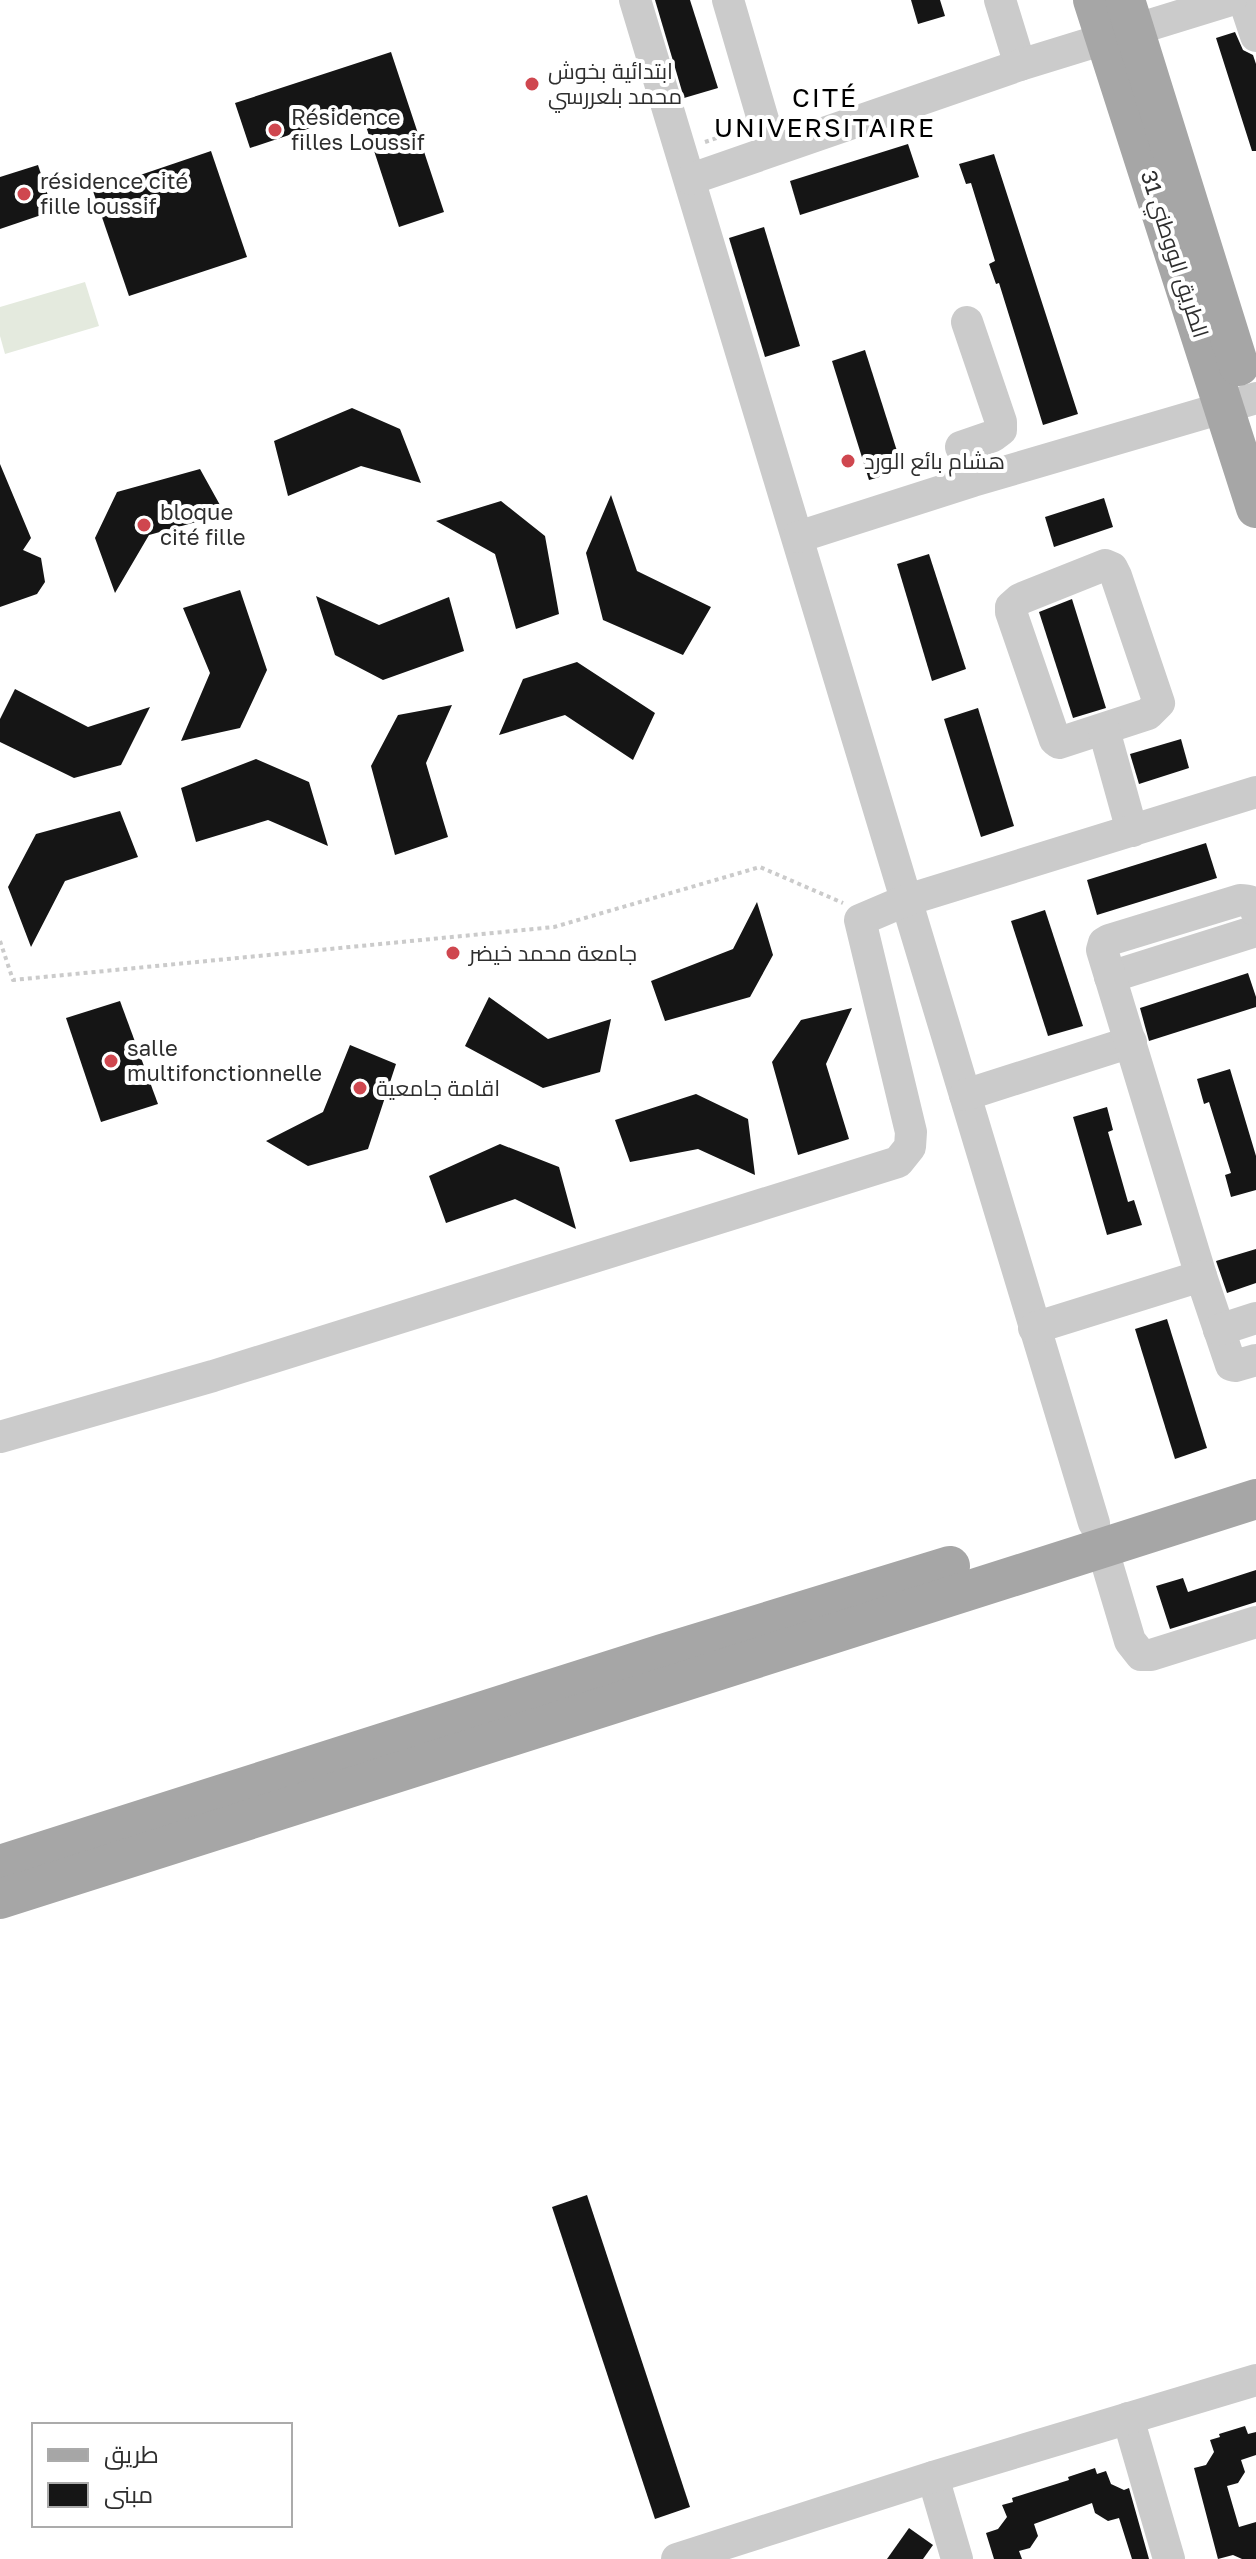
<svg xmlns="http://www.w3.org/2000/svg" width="1256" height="2559" viewBox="0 0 1256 2559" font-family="'Golos Text',Cairo,sans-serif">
<rect width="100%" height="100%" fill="#fff"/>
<path fill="#e4eade" d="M85,282L99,326L5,354L0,336V307Z"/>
<g fill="#151515">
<path d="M655,0H690L718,88L684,98Z"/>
<path d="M911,0H940L945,16L918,24Z"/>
<path d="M1235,32L1243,50L1253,55L1256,64V151H1252L1216,38Z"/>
<path d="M391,52L444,212L399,227L361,111L250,148L235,103Z"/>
<path d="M908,144L919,177L800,215L790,181Z"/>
<path d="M211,151L247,257L129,296L93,191Z"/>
<path d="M994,154L1078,414L1043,425L999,283L996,284L989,264L995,261L971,183L966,184L959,164Z"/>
<path d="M38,165L53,211L0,229V177Z"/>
<path d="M764,227L800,346L765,357L729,238Z"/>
<path d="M865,350L903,470L869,480L832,361Z"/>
<path d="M352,408L400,429L421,483L361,466L288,496L274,441Z"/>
<path d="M0,464L31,538L23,550L41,558L45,582L37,594L0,607Z"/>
<path d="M200,469L225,514L149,535L115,593L95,538L117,492Z"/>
<path d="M611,495L637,571L711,607L683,655L603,620L586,553Z"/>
<path d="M1104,498L1113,527L1054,547L1045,517Z"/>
<path d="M501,501L545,536L559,614L516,629L495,554L436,521Z"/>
<path d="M929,554L966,669L932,681L897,564Z"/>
<path d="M240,590L267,670L240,728L181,741L210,673L183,608Z"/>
<path d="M316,596L379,625L449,597L464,651L383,680L335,655Z"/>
<path d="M1072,599L1106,708L1073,718L1039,612Z"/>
<path d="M577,662L655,713L633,760L565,715L499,735L523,679Z"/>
<path d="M15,689L88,727L150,707L121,765L74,778L0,742V719Z"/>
<path d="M452,705L426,763L448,837L395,855L371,766L398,715Z"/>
<path d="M978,708L1014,826L981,837L944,719Z"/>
<path d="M1181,739L1189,768L1139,784L1130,754Z"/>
<path d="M256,759L309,782L328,846L268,820L196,842L181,788Z"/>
<path d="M120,811L138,857L65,881L31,947L8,887L36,834Z"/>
<path d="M1206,843L1217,878L1097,915L1087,880Z"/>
<path d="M757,902L773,955L750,997L665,1021L651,981L733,949Z"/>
<path d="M1045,910L1083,1026L1048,1036L1011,921Z"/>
<path d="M1248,973L1256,997V1007L1149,1041L1140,1008Z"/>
<path d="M489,997L548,1039L611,1019L600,1072L543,1088L465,1046Z"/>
<path d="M120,1001L158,1104L101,1122L66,1018Z"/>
<path d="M852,1008L826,1064L849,1139L798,1155L772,1062L801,1020Z"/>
<path d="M350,1045L396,1064L368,1149L308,1166L266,1141L323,1112Z"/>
<path d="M1230,1069L1256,1156V1190L1231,1197L1225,1175L1231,1173L1209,1102L1204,1104L1197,1079Z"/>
<path d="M696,1094L748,1119L755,1175L698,1149L630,1162L615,1120Z"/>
<path d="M1107,1107L1113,1130L1108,1132L1128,1202L1134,1200L1142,1225L1107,1235L1073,1117Z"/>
<path d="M500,1144L559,1167L576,1229L515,1199L446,1223L429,1176Z"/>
<path d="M1256,1249V1283L1227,1293L1216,1261Z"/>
<path d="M1167,1319L1207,1448L1175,1459L1135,1329Z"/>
<path d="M1256,1570V1602L1170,1629L1156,1586L1183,1578L1188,1592Z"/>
<path d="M587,2195L690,2507L655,2519L552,2207Z"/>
<path d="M1245,2426L1248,2434L1256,2432V2455L1241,2460L1245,2472L1238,2483L1227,2486L1239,2527L1256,2522V2559H1242L1233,2555L1218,2559L1194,2468L1206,2465L1214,2452L1210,2440L1220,2437L1219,2434Z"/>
<path d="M1095,2468L1097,2474L1106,2471L1111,2484L1124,2490L1129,2488L1149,2559H1132L1119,2518L1108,2521L1095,2513L1092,2503L1034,2524L1038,2536L1030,2548L1019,2551L1022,2559H994L986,2533L998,2529L1007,2517L1002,2505L1013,2502L1012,2498L1069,2480L1068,2477Z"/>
<path d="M909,2528L933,2545L923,2559H887Z"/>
</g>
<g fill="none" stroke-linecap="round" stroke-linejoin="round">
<g stroke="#cbcbcb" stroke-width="4" stroke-dasharray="4 4" stroke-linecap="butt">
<path d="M705,142L738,131"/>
<path d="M0,941L13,980L554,927L760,867L843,903"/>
</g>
<g stroke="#cbcbcb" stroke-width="32">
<path d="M635,0L1094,1523"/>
<path d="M728,0L764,123"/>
<path d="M1000,0L1020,65"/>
<path d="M1244,0L1256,36"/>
<path d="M691,179L1020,65L1231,0"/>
<path d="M961,447L993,436L1001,430V422L967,322"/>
<path d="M798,537L973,481L1256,398"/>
<path d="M1105,565L1112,568L1116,576L1159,703L1148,714L1059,743L1055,740L1011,612V607L1020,599Z"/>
<path d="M1104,730L1132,831"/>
<path d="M1110,977L1256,931"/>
<path d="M965,1095L1131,1042"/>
<path d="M1201,1276L1102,950L1104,943L1109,940L1240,900C1250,900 1253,901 1256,911"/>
<path d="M1034,1328L1201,1276L1231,1365L1235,1366L1256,1360"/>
<path d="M1219,1330L1256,1318"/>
<path d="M0,1437L213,1376L898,1162L910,1147L911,1132L860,920L907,900L1256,792"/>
<path d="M1102,1547L1130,1641L1141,1655H1151L1256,1622"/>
<path d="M1128,2418L1169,2559"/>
<path d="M933,2477L957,2559"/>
<path d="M677,2559L933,2477L1256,2380"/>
</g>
<g stroke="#a6a6a6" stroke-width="40">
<path d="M1093,0L1256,508"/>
<path d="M1125,0L1239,366"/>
<path d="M0,1865L662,1654L950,1566"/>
<path d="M0,1899L1256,1499"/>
</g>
</g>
<g fill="#cf474f" stroke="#fff" stroke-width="3">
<circle cx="532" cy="84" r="8"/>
<circle cx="275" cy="130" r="8"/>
<circle cx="24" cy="194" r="8"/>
<circle cx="848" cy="461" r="8"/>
<circle cx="144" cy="525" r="8"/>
<circle cx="453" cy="953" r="8"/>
<circle cx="111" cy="1061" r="8"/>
<circle cx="360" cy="1088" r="8"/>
</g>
<g text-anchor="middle" stroke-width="8" stroke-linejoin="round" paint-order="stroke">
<g font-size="22" fill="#2e2e2e" stroke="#fff" text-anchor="start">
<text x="548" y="79">ابتدائية بخوش<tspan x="548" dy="25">محمد بلعررسي</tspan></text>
<text x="291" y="125">Résidence<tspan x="291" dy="25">filles Loussif</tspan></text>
<text x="40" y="189">résidence cité<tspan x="40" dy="25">fille loussif</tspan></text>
<text x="864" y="469">هشام بائع الورد</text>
<text x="160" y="520">bloque<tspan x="160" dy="25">cité fille</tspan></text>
<text x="469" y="961">جامعة محمد خيضر</text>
<text x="127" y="1056">salle<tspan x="127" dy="25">multifonctionnelle</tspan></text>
<text x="376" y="1096">اقامة جامعية</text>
</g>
<g font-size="22" fill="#2e2e2e" stroke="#fff">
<text transform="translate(1175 254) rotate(72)" y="8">الطريق الووطني 31</text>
</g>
<g font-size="26" letter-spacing="2" fill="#000" stroke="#fff">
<text x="825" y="107">CITÉ<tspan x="825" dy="30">UNIVERSITAIRE</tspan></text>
</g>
</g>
<rect x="32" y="2423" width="260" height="104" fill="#ffffff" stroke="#ababab" stroke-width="2"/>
<rect x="48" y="2449" width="40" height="12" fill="#a6a6a6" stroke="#ababab" stroke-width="2"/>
<text x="104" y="2463" font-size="24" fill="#2e2e2e">طريق</text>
<rect x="48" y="2483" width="40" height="24" fill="#151515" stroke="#ababab" stroke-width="2"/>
<text x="104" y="2503" font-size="24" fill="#2e2e2e">مبنى</text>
</svg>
